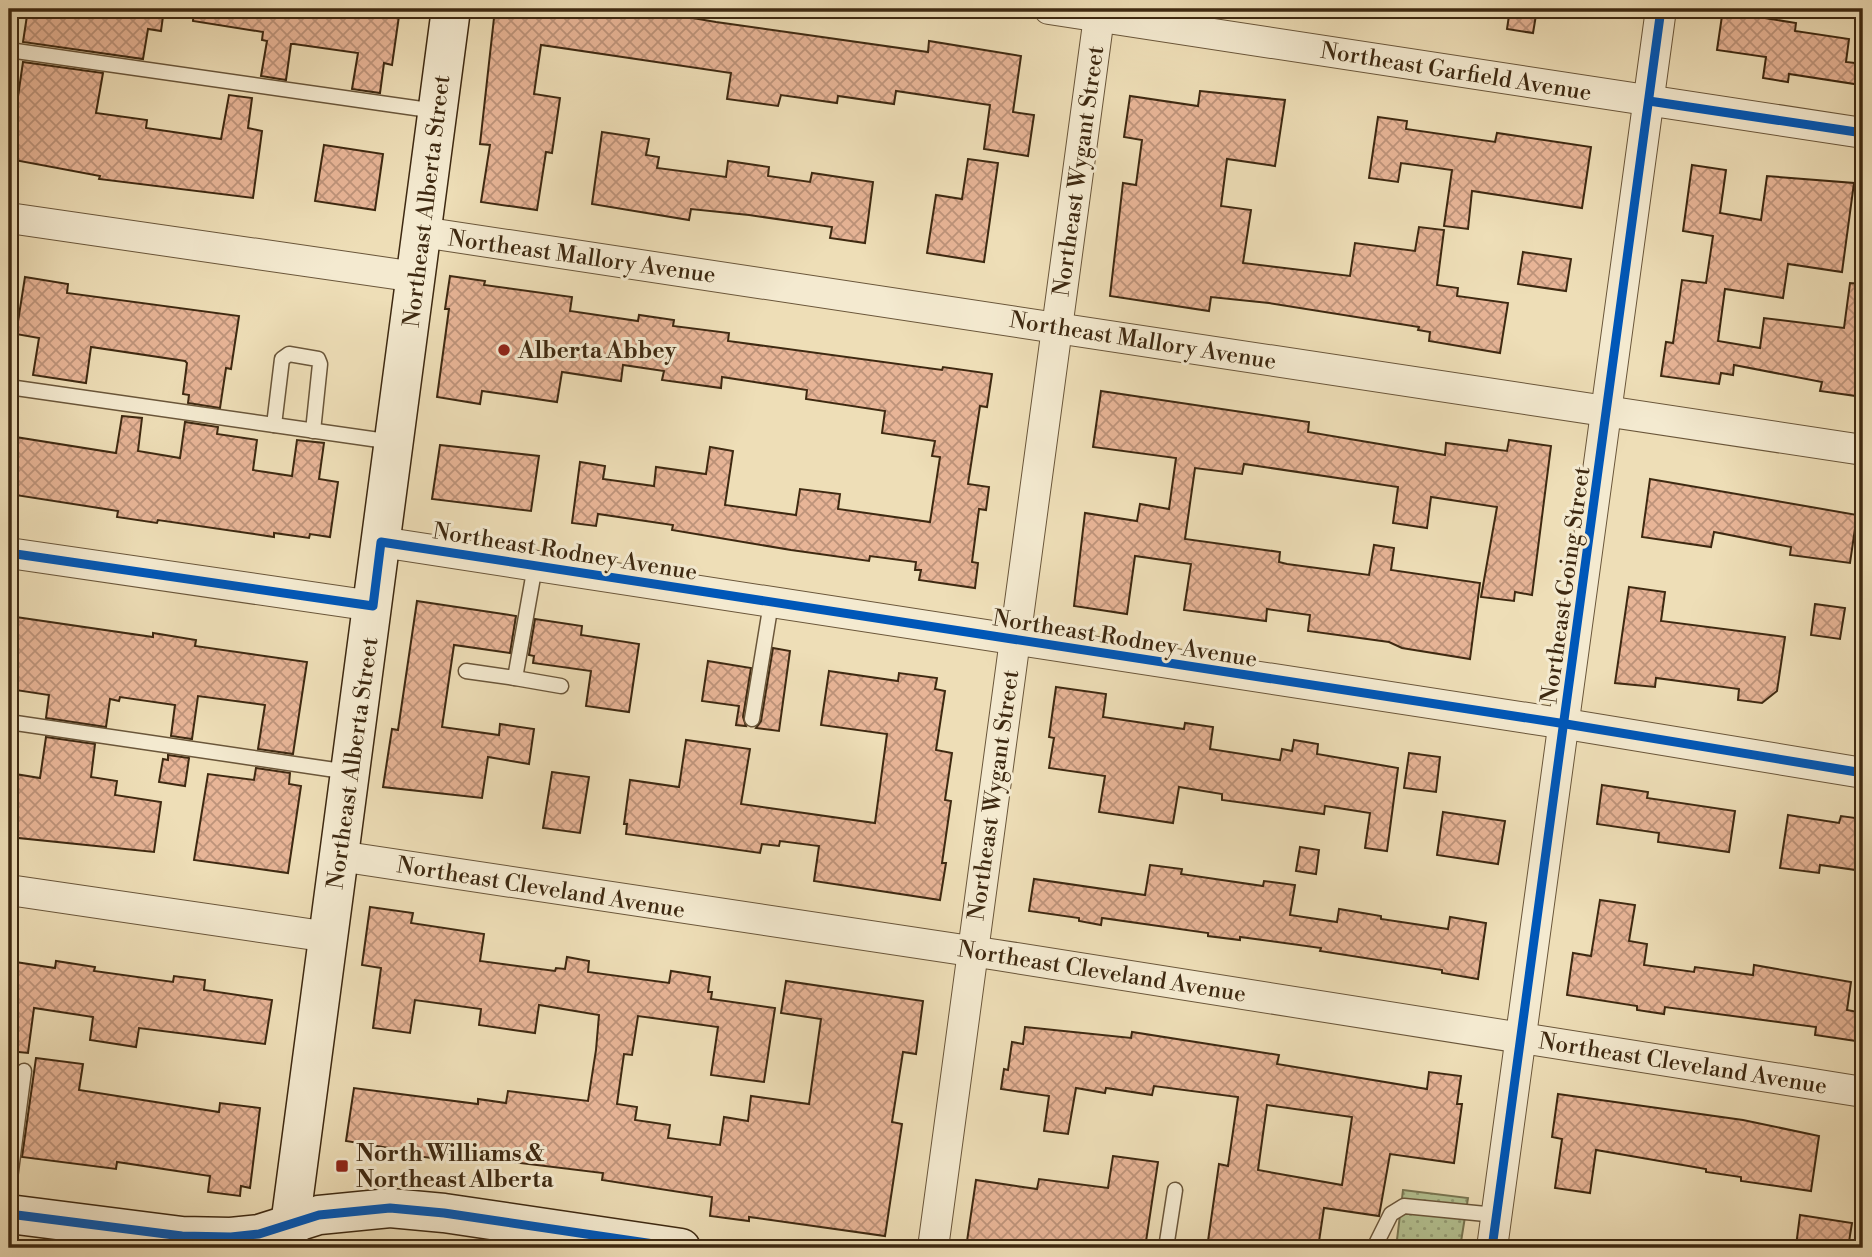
<svg xmlns="http://www.w3.org/2000/svg" width="1872" height="1257" viewBox="0 0 1872 1257" font-family="'Libre Bodoni',serif">
<defs>
<pattern id="grass-dots" width="8" height="8" patternUnits="userSpaceOnUse" patternTransform="scale(1.75)"><rect width="8" height="8" fill="#b4c292"/><path d="M2 2h.1M6 6h.1" fill="none" stroke="#949e76" stroke-width="1.8" stroke-linecap="round"/></pattern>
<pattern id="building-cross-hatch" width="8" height="8" patternUnits="userSpaceOnUse" patternTransform="scale(1.75)"><rect width="8" height="8" fill="#e8b597"/><path d="M0 0l8 8M0 8l8-8" fill="none" stroke="#bd937a"/></pattern>
</defs>
<rect width="100%" height="100%" fill="#eedeb7"/>
<filter id="stains"><feTurbulence type="fractalNoise" baseFrequency=".00286" numOctaves="4"/><feColorMatrix values="0 0 0 0 .2 0 0 0 0 .09 0 0 0 0 .02 0 0 0 .5 -.17"/></filter>
<radialGradient id="worn" r=".72"><stop offset=".6" stop-color="#630" stop-opacity="0"/><stop offset="1" stop-color="#630" stop-opacity=".3"/></radialGradient>
<path fill="url(#grass-dots)" stroke="#797652" stroke-width="2" d="M1403,1190L1468,1198L1460,1248H1396Z"/>
<g fill="url(#building-cross-hatch)" stroke="#3e2911" stroke-width="2" fill-rule="evenodd">
<path d="M28,9H164L161,31L148,29L143,59L23,42Z"/>
<path d="M194,9H400L392,65L384,63L380,93L352,89L358,53L294,44H291L286,80L261,76L267,41L262,40L263,32L193,21Z"/>
<path d="M495,9H657V12L716,22L928,52L929,41L1021,56L1013,112L1034,115L1028,156L984,149L990,105L896,91L894,104L838,96L837,103L781,95L778,106L727,99L731,73L541,45L534,94L560,98L552,153L546,152L537,210L481,202L490,145L480,144Z"/>
<path d="M1510,9H1537L1533,33L1507,29Z"/>
<path d="M1723,9H1753L1752,16L1796,23L1795,31L1849,39L1846,62L1863,64L1861,85L1789,74L1788,82L1763,78L1766,57L1717,50Z"/>
<path d="M23,62L103,73L96,113L147,120L146,128L221,139L229,95L252,98L248,128L262,131L253,198L99,179L100,176L9,159V116L15,117Z"/>
<path d="M1200,91L1285,100L1275,166L1227,159L1221,206L1251,210L1243,263L1350,276L1355,243L1415,251L1419,227L1444,230L1437,285L1458,288L1457,296L1508,303L1500,353L1429,341L1430,332L1418,330L1419,327L1269,303L1211,297L1209,311L1110,296L1123,183L1136,185L1142,140L1124,137L1130,96L1198,106Z"/>
<path d="M1378,117L1407,121L1406,129L1495,142L1497,133L1591,147L1582,208L1472,191L1468,229L1444,226L1452,170L1401,163L1398,182L1369,178Z"/>
<path d="M602,132L649,139L646,155L659,157L657,168L726,177L728,161L769,167L768,176L810,182L812,173L873,182L865,243L830,238L832,227L749,215L691,209L689,220L592,204Z"/>
<path d="M324,145L383,154L375,210L315,201Z"/>
<path d="M968,159L998,163L984,262L927,253L936,195L962,199Z"/>
<path d="M1692,165L1726,170L1720,213L1761,220L1767,176L1854,183L1842,272L1788,264L1783,298L1725,289L1718,341L1760,348L1764,318L1844,328L1850,283L1863,284V346L1856,396L1820,391L1822,382L1734,365L1733,375L1721,373L1719,384L1661,376L1666,342L1673,343L1682,280L1706,283L1713,236L1683,231Z"/>
<path d="M1523,252L1571,259L1566,291L1518,284Z"/>
<path d="M450,276L485,281L484,285L572,297L570,311L638,321L639,315L674,320L673,326L729,333L728,341L942,370L943,367L992,374L987,407L980,406L968,484L989,487L986,510L979,509L972,562L978,563L975,588L919,580L921,570H915L916,562L870,556L869,561L791,550L672,530L673,525L598,514L596,526L572,523L580,462L605,466L603,479L654,486L656,467L706,474L710,447L733,451L725,505L796,515L800,489L840,494L838,509L930,522L940,457L932,456L935,441L882,433L885,411L806,399L807,390L722,377L721,388L662,380L664,371L623,365L621,381L562,372L557,402L482,391L480,404L437,397L449,309H445Z"/>
<path d="M25,277L68,284L67,293L239,316L231,369L226,368L220,408L188,403L189,395L183,394L187,363L185,361L91,347L86,383L33,375L39,338L16,334Z"/>
<path d="M1101,391L1309,422L1308,432L1445,455L1446,443L1507,451L1509,440L1551,446L1532,595L1515,592L1514,601L1481,597L1497,507L1431,497L1427,528L1393,523L1398,487L1244,464L1242,474L1195,468L1185,539L1280,552L1279,562L1287,564L1369,575L1374,545L1394,548L1391,570L1480,583L1470,659L1402,648L1389,642L1308,631L1310,615L1267,609L1266,621L1184,610L1191,564L1135,556L1127,614L1074,606L1085,513L1137,521L1140,504L1169,509L1176,458L1093,447Z"/>
<path d="M122,416L142,418L138,451L180,458L185,422L218,427L217,434L257,440L253,470L292,476L297,440L324,443L319,479L338,482L330,537L310,534L309,538L274,533V537L158,520L157,523L117,517L118,511L9,494V436L116,453Z"/>
<path d="M440,445L539,456L531,511L432,499Z"/>
<path d="M1650,479L1857,515L1850,563L1790,555L1791,547L1714,532L1711,547L1642,537Z"/>
<path d="M1629,587L1665,592L1661,621L1785,637L1777,691L1762,703L1738,700L1739,689L1656,678L1655,687L1615,683Z"/>
<path d="M417,601L516,616L510,653L454,645L442,727L499,735L500,724L534,729L529,764L488,757L482,798L383,787L392,729L398,730Z"/>
<path d="M1815,604L1845,608L1840,639L1811,635Z"/>
<path d="M9,616L153,637V633L196,640L195,646L307,662L293,754L258,749L265,705L198,696L192,739L171,736L175,705L120,697L119,701L110,699L106,727L46,718L49,695L9,689Z"/>
<path d="M535,619L582,626L581,635L639,644L629,712L586,706L591,671L533,663L534,656L529,655Z"/>
<path d="M773,648L790,651L779,731L756,728L761,721Z"/>
<path d="M708,661L751,668L743,717L746,726L736,725L739,706L702,701Z"/>
<path d="M829,671L898,681L899,673L937,678L935,689L945,691L936,750L952,753L945,800L951,801L942,863H946L940,900L814,881L819,846L780,841L779,846L762,844L760,853L626,834L627,824H624L630,780L679,787L686,740L750,749L741,804L875,823L887,734L821,725Z"/>
<path d="M1056,687L1106,694L1103,717L1184,729L1185,723L1213,727L1210,749L1280,760L1282,749L1292,751L1294,740L1318,744L1317,754L1398,768L1387,851L1365,848L1370,813L1325,806L1324,814L1222,800V794L1179,787L1173,823L1099,812L1105,776L1049,768L1054,738L1049,737Z"/>
<path d="M46,737L95,744L91,777L117,781L115,795L161,802L154,852L9,837L15,774L40,778Z"/>
<path d="M1409,753L1440,757L1436,792L1404,788Z"/>
<path d="M168,755L189,758L185,786L159,782L163,759L168,760Z"/>
<path d="M256,768L290,773L289,784L301,786L288,873L194,860L208,774L254,780Z"/>
<path d="M552,772L589,777L580,833L543,828Z"/>
<path d="M1602,785L1648,792L1647,798L1735,811L1729,852L1658,842L1659,833L1597,824Z"/>
<path d="M1443,812L1505,821L1498,864L1437,855Z"/>
<path d="M1788,815L1839,823L1841,816L1863,819L1856,870L1820,865L1819,873L1780,868Z"/>
<path d="M1300,847L1319,850L1316,874L1296,871Z"/>
<path d="M1150,865L1182,869L1181,874L1263,886L1264,881L1295,885L1290,915L1337,922L1339,909L1381,916V919L1448,929L1450,917L1486,923L1478,979L1442,973V970L1320,951L1321,948L1240,937V940L1208,936V933L1102,918L1101,925L1079,921V918L1029,911L1034,879L1145,895Z"/>
<path d="M1600,900L1635,905L1629,941L1647,944L1644,965L1694,972L1695,967L1753,975L1754,965L1851,982L1847,1010L1863,1013V1042L1815,1035L1816,1027L1665,1007L1664,1014L1637,1010V1006L1567,995L1573,953L1591,956Z"/>
<path d="M370,907L413,913L411,923L484,934L480,961L555,971L556,968L565,969L567,957L589,961L588,972L669,983L671,971L710,977L708,992H712L711,999L775,1008L764,1082L711,1075L718,1027L638,1016L632,1055L624,1054L617,1104L637,1107L635,1120L670,1125L668,1138L720,1145L724,1117L748,1121L751,1096L809,1104L821,1019L781,1013L786,981L923,1001L916,1054L903,1052L892,1122L902,1124L885,1236L749,1217V1221L710,1216L712,1197L602,1180L603,1173L439,1153L438,1159L402,1154V1150L346,1141L354,1088L478,1104V1099L506,1103L508,1091L588,1101L596,1050L599,1015L539,1005L535,1033L479,1025L481,1009L415,1000L410,1033L373,1028L381,968L362,965Z"/>
<path d="M9,961L55,968L56,961L95,967L94,971L173,982L174,976L205,980L204,990L272,1000L265,1044L139,1028L136,1047L90,1040L93,1017L34,1008L28,1053L9,1051L14,1008L9,1007Z"/>
<path d="M1025,1027L1131,1038L1132,1032L1279,1055L1277,1064L1427,1089L1429,1072L1461,1076L1457,1104H1462L1454,1163L1390,1154L1379,1216L1324,1208L1318,1248H1207L1219,1164L1228,1166L1238,1097L1154,1086L1152,1095L1106,1088L1105,1093L1076,1088L1068,1134L1044,1131L1049,1096L1001,1089L1004,1069L1008,1070L1012,1042L1023,1044ZM1267,1105L1352,1117L1342,1185L1258,1170Z"/>
<path d="M36,1058L83,1064L79,1090L219,1112L220,1103L260,1108L250,1188L241,1186L240,1196L208,1192L210,1176L117,1162L116,1169L22,1157Z"/>
<path d="M1558,1094L1743,1120L1819,1136L1811,1191L1741,1181V1177L1706,1172V1169L1596,1150L1590,1193L1555,1188L1562,1139L1552,1137Z"/>
<path d="M1113,1156L1158,1162L1145,1248H1035L1000,1243L999,1248H966L976,1180L1037,1189L1039,1179L1108,1188Z"/>
<path d="M1800,1215L1852,1223L1848,1248L1796,1246Z"/>
</g>
<g fill="none" stroke-linecap="round" stroke-linejoin="round">
<defs>
<g id="lane">
<path d="M9,50L436,111"/>
<path d="M9,387L393,442"/>
<path d="M274,425L282,359L289,354L318,359L320,364L313,431"/>
<path d="M466,671L515,678L535,566"/>
<path d="M515,678L561,686"/>
<path d="M752,719L771,603"/>
<path d="M9,722L349,772"/>
<path d="M9,1186L24,1071"/>
<path d="M1166,1248L1175,1190"/>
<path d="M1374,1248L1391,1214L1404,1206L1496,1215"/>
</g>
<g id="street">
<path d="M1049,9L1863,133"/>
<path d="M9,218L416,277"/>
<path d="M422,232L1863,450"/>
<path d="M381,542L1566,724L1863,773"/>
<path d="M9,553L373,606"/>
<path d="M339,856L997,955L1863,1092"/>
<path d="M9,890L329,937"/>
<path d="M933,1248L1100,9"/>
<path d="M1492,1248L1661,9"/>
</g>
<g id="secondary">
<path d="M9,1214L182,1236L231,1237L259,1234L319,1215L390,1208L444,1213L681,1248"/>
<path d="M287,1248L451,9"/>
</g>
</defs>
<use href="#lane" stroke="#6a563a" stroke-width="17"/>
<use href="#street" stroke="#6a563a" stroke-width="32"/>
<use href="#secondary" stroke="#3e2911" stroke-width="41"/>
<use href="#lane" stroke="#f4ead0" stroke-width="14"/>
<use href="#street" stroke="#f4ead0" stroke-width="30"/>
<use href="#secondary" stroke="#f4ead0" stroke-width="38"/>
<defs>
<g id="cycleway">
<path d="M1649,101L1863,133"/>
<path d="M9,553L373,606L381,542L1566,724L1863,773"/>
<path d="M9,1214L182,1236L231,1237L259,1234L319,1215L390,1208L444,1213L681,1248"/>
<path d="M1492,1248L1661,9"/>
</g>
</defs>
<use href="#cycleway" stroke="#f4ead0" stroke-width="13"/>
<use href="#cycleway" stroke="#0057b8" stroke-width="9"/>
</g>
<g fill="#8f2418" stroke="#f4ead0" stroke-width="2.5">
<circle cx="504" cy="350" r="7"/>
<rect x="335" y="1159" width="14" height="14" rx="3.5"/>
</g>
<g text-anchor="middle" stroke-width="6" stroke-linejoin="round" paint-order="stroke">
<g font-size="23" fill="#3e2911" stroke="#f4ead0">
<text transform="translate(1456 71) rotate(9)" y="8">Northeast Garfield Avenue</text>
<text transform="translate(1078 171) rotate(-82)" y="8">Northeast Wygant Street</text>
<text transform="translate(426 201) rotate(-83)" y="8">Northeast Alberta Street</text>
<text transform="translate(582 256) rotate(8)" y="8">Northeast Mallory Avenue</text>
<text transform="translate(1143 340) rotate(9)" y="8">Northeast Mallory Avenue</text>
<text transform="translate(565 551) rotate(9)" y="8">Northeast Rodney Avenue</text>
<text transform="translate(1565 585) rotate(-82)" y="8">Northeast Going Street</text>
<text transform="translate(1125 638) rotate(9)" y="8">Northeast Rodney Avenue</text>
<text transform="translate(352 763) rotate(-82)" y="8">Northeast Alberta Street</text>
<text transform="translate(993 795) rotate(-82)" y="8">Northeast Wygant Street</text>
<text transform="translate(541 887) rotate(9)" y="8">Northeast Cleveland Avenue</text>
<text transform="translate(1102 971) rotate(9)" y="8">Northeast Cleveland Avenue</text>
<text transform="translate(1683 1063) rotate(9)" y="8">Northeast Cleveland Avenue</text>
</g>
<g font-size="23" font-weight="bold" fill="#3e2911" stroke="#f4ead0" text-anchor="start">
<text x="518" y="358">Alberta Abbey</text>
<text x="356" y="1161">North Williams &amp;<tspan x="356" dy="26">Northeast Alberta</tspan></text>
</g>
</g>
<rect width="1872" height="1257" fill="none" stroke="#eedeb7" stroke-width="35"/>
<rect x="10" y="10" width="1851" height="1236" fill="none" stroke="#3e2911" stroke-width="3.5"/>
<rect x="18" y="18" width="1837" height="1222" fill="none" stroke="#3e2911" stroke-width="2"/>
<rect width="100%" height="100%" filter="url(#stains)"/>
<rect width="100%" height="100%" fill="url(#worn)"/>
</svg>
